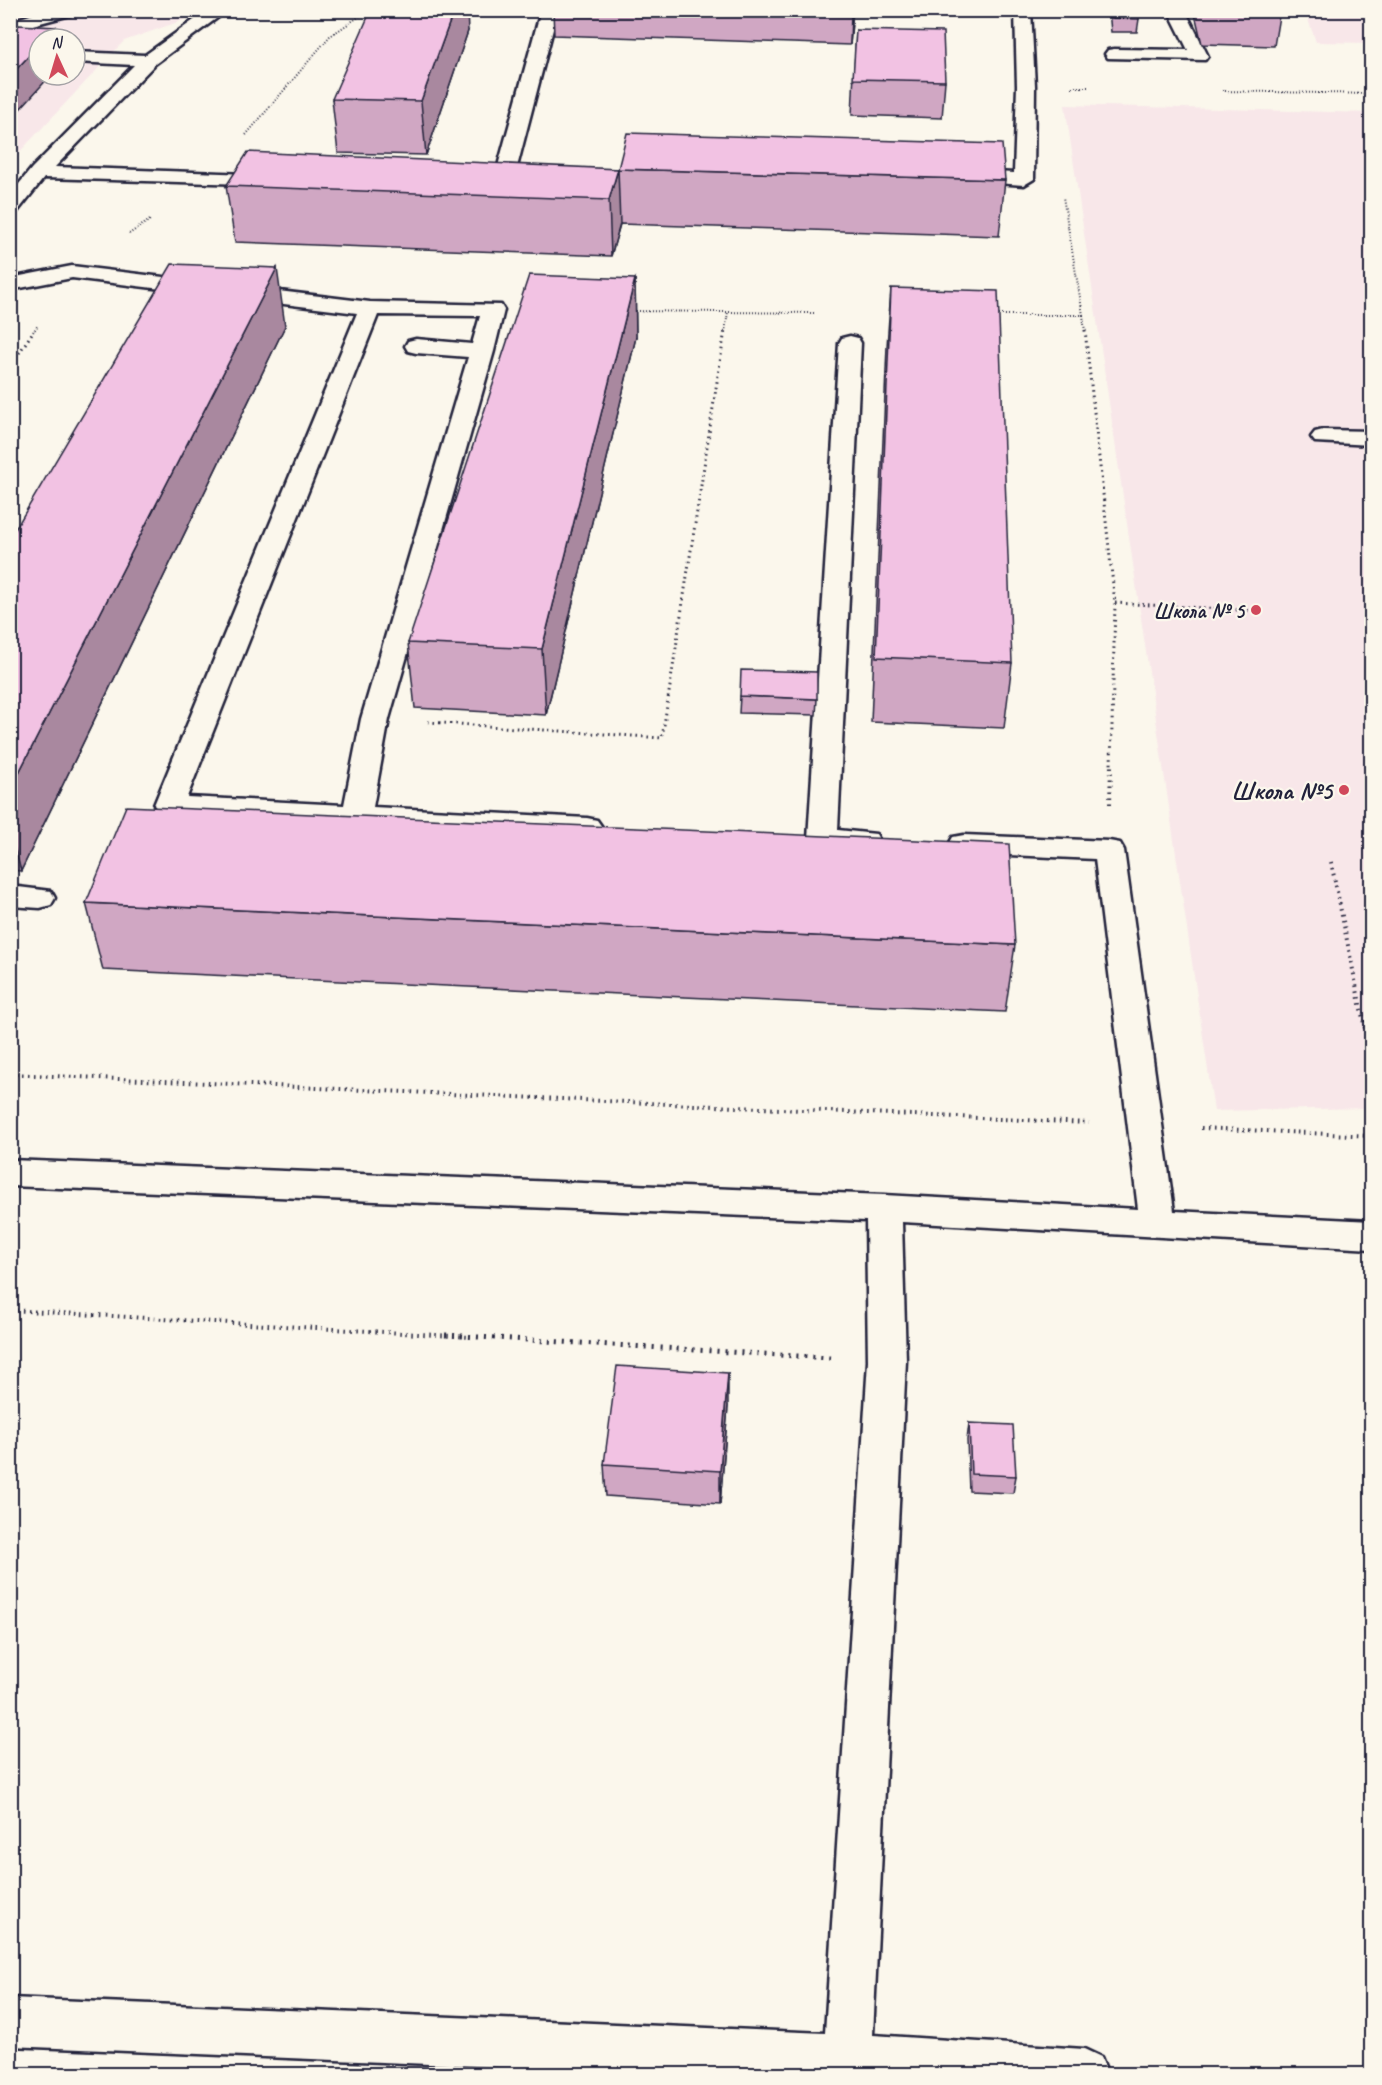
<svg xmlns="http://www.w3.org/2000/svg" width="1382" height="2085" viewBox="0 0 1382 2085" font-family="Caveat,sans-serif">
<rect width="100%" height="100%" fill="#fbf7ec"/>
<filter id="ink" filterUnits="userSpaceOnUse"><feTurbulence type="fractalNoise" baseFrequency=".0167" numOctaves="2"/><feDisplacementMap in="SourceGraphic" scale="12" xChannelSelector="R" yChannelSelector="G"/><feConvolveMatrix kernelMatrix="1 2 1 2 8 2 1 2 1" color-interpolation-filters="sRGB"/></filter>
<g filter="url(#ink)">
<g fill="#f8e7e9" fill-rule="evenodd">
<path d="M11,11H209L124,41L11,161ZM39,39H75V75H39Z"/>
<path d="M1305,11H1371V43L1316,42Z"/>
<path d="M1065,105L1371,113V1108L1214,1111Z"/>
</g>
<g fill="none" stroke-linecap="round" stroke-linejoin="round">
<defs>
<g id="minor">
<path d="M47,10H76L74,14L10,31V21Z"/>
<path d="M208,10H228L155,64L55,167L275,175L282,177L285,181L282,185L44,178L17,212L10,214V195L32,168L134,65L75,62V52L145,55Z"/>
<path d="M541,10H558L511,190L501,196L475,194L472,190L475,186L493,184Z"/>
<path d="M1015,10H1031L1035,86L1034,179L1024,185L953,180L950,176L960,170L1014,173L1017,86Z"/>
<path d="M1168,10H1185L1208,56L1205,60L1108,58L1105,54L1108,50L1114,49L1188,50Z"/>
<path d="M72,266L370,302L501,305L504,310L494,351L389,719L373,807L587,818L597,820L602,827L597,834L587,836L159,811L154,805L357,313L72,278L10,290V278ZM378,315L480,316L472,344L416,339L408,341L405,346L408,351L416,353L468,357L361,719L344,805L187,797Z"/>
<path d="M850,336L858,338L861,343L838,830L876,834L880,841L876,848C856,853 832,851 812,846L808,839L839,343L842,338Z"/>
<path d="M1323,430L1372,431V445L1315,442L1311,437L1315,432Z"/>
<path d="M964,835L1109,841L1120,843L1124,850L1174,1211L1372,1221V1249L902,1222L906,1361L873,2035L1084,2049L1101,2057L1108,2074H665L10,2046V1998L825,2033L868,1361L866,1221L10,1186V1160L884,1195L1138,1209L1095,859L964,853L953,851L949,844L953,837Z"/>
<path d="M10,886L51,891L55,898L51,905L40,908L10,906Z"/>
</g>
</defs>
<use href="#minor" stroke="#22223b" stroke-width="5"/>
<g stroke="#22223b" stroke-width="2" stroke-dasharray="1 2" stroke-linecap="butt">
<path d="M1072,87H1089"/>
<path d="M1222,91L1372,94"/>
<path d="M246,135L330,36L369,10"/>
<path d="M129,234L150,220"/>
<path d="M630,311L815,313"/>
<path d="M993,315H1083L1063,197"/>
<path d="M1083,315L1085,332"/>
<path d="M33,332L38,325"/>
<path d="M725,332L728,312"/>
</g>
<g stroke="#22223b" stroke-width="3" stroke-dasharray="1.5 4" stroke-linecap="butt">
<path d="M1085,330L1115,603L1111,766"/>
<path d="M10,367L34,330"/>
<path d="M1115,603L1258,611"/>
<path d="M428,722L662,738L725,330"/>
</g>
<g stroke="#22223b" stroke-width="4" stroke-dasharray="1.5 4.5" stroke-linecap="butt">
<path d="M1110,804L1111,765"/>
<path d="M1331,862L1372,1063"/>
<path d="M10,1074L1089,1123"/>
<path d="M1201,1128L1372,1136"/>
<path d="M10,1310L470,1337"/>
</g>
<path stroke="#22223b" stroke-width="5" stroke-dasharray="2 6" stroke-linecap="butt" d="M445,1335L830,1358"/>
<use href="#minor" fill="#fbf7ec" fill-rule="evenodd"/>
</g>
<g fill="#d0a7c3" stroke="#22223b" stroke-width="1.5">
<path d="M553,10H853L850,45L554,35Z"/>
<path d="M1109,10H1138L1139,19L1137,32H1111Z"/>
<path d="M1194,10H1280L1274,46L1202,44Z"/>
<path d="M856,30L945,81L942,118L852,115Z"/>
<path d="M468,31L426,155L338,153L332,99Z"/>
<path d="M618,169L1005,180L999,236L620,224L611,256L235,242L226,186Z"/>
<path d="M635,279L636,337L546,715L415,708L408,643Z"/>
<path d="M891,288L1012,663L1004,728L871,722L887,346Z"/>
<path d="M285,326L21,871L10,870V538Z"/>
<path d="M740,696L817,699L816,715L739,713Z"/>
<path d="M86,903L1015,945L1005,1012L103,970Z"/>
<path d="M728,1406L720,1504L606,1496L604,1464Z"/>
<path d="M969,1423L1016,1476L1013,1493L969,1491L967,1440Z"/>
</g>
<g fill="#a9889f" stroke="#22223b" stroke-width="1.5">
<path d="M454,10H467L468,31L426,155L421,101Z"/>
<path d="M851,10H853L850,45Z"/>
<path d="M56,27L58,39H45Z"/>
<path d="M39,45V75H51L10,120V76Z"/>
<path d="M618,169L620,224L611,256L609,200Z"/>
<path d="M277,268L285,326L21,871L10,832V790Z"/>
<path d="M635,279L636,337L546,715L542,649Z"/>
<path d="M728,1373V1406L720,1504V1471Z"/>
</g>
<g fill="#f2c2e3" stroke="#22223b" stroke-width="1.5">
<path d="M371,10H454L421,101L332,99Z"/>
<path d="M1112,10H1138L1139,19L1113,18Z"/>
<path d="M18,25L56,27L45,39H39V45L10,76V33Z"/>
<path d="M856,30L943,32L945,81L853,79Z"/>
<path d="M627,133L1002,144L1005,180L618,169Z"/>
<path d="M248,152L618,169L609,200L226,186Z"/>
<path d="M172,264L277,268L10,790V538Z"/>
<path d="M529,275L635,279L542,649L408,643Z"/>
<path d="M891,288L998,291L1012,663L876,657Z"/>
<path d="M741,670L817,672V699L740,696Z"/>
<path d="M126,806L1009,844L1015,945L86,903Z"/>
<path d="M617,1366L728,1373L720,1471L604,1464Z"/>
<path d="M969,1423L1013,1425L1016,1476L971,1474Z"/>
</g>
</g>
<g fill="#d1495b" stroke="#fbf7ec" stroke-width="2">
<circle cx="1256" cy="610" r="6"/>
<circle cx="1344" cy="790" r="6"/>
</g>
<g text-anchor="middle" stroke-width="4.5" stroke-linejoin="round" paint-order="stroke">
<g font-size="22" font-weight="bold" fill="#22223b" stroke="#fbf7ec" text-anchor="end">
<text x="1244" y="618">Школа № 5</text>
</g>
<g font-size="26" font-weight="bold" fill="#22223b" stroke="#fbf7ec" text-anchor="end">
<text x="1332" y="799">Школа №5</text>
</g>
</g>
<rect width="1382" height="2085" fill="none" stroke="#fbf7ec" stroke-width="36"/>
<rect x="18" y="18" width="1346" height="2049" fill="none" stroke="#22223b" stroke-width="2" filter="url(#ink)"/>
<g transform="translate(57 57) rotate(356)"><circle r="28" fill="#fbf7ec" stroke="#a4a2a5" stroke-width="1.5"/>
<path d="M0-4.5L10 22L0 15L-10 22Z" fill="#d1495b"/>
<text y="-9" font-size="16" font-weight="bold" text-anchor="middle" fill="#22223b">N</text>
</g>
</svg>
